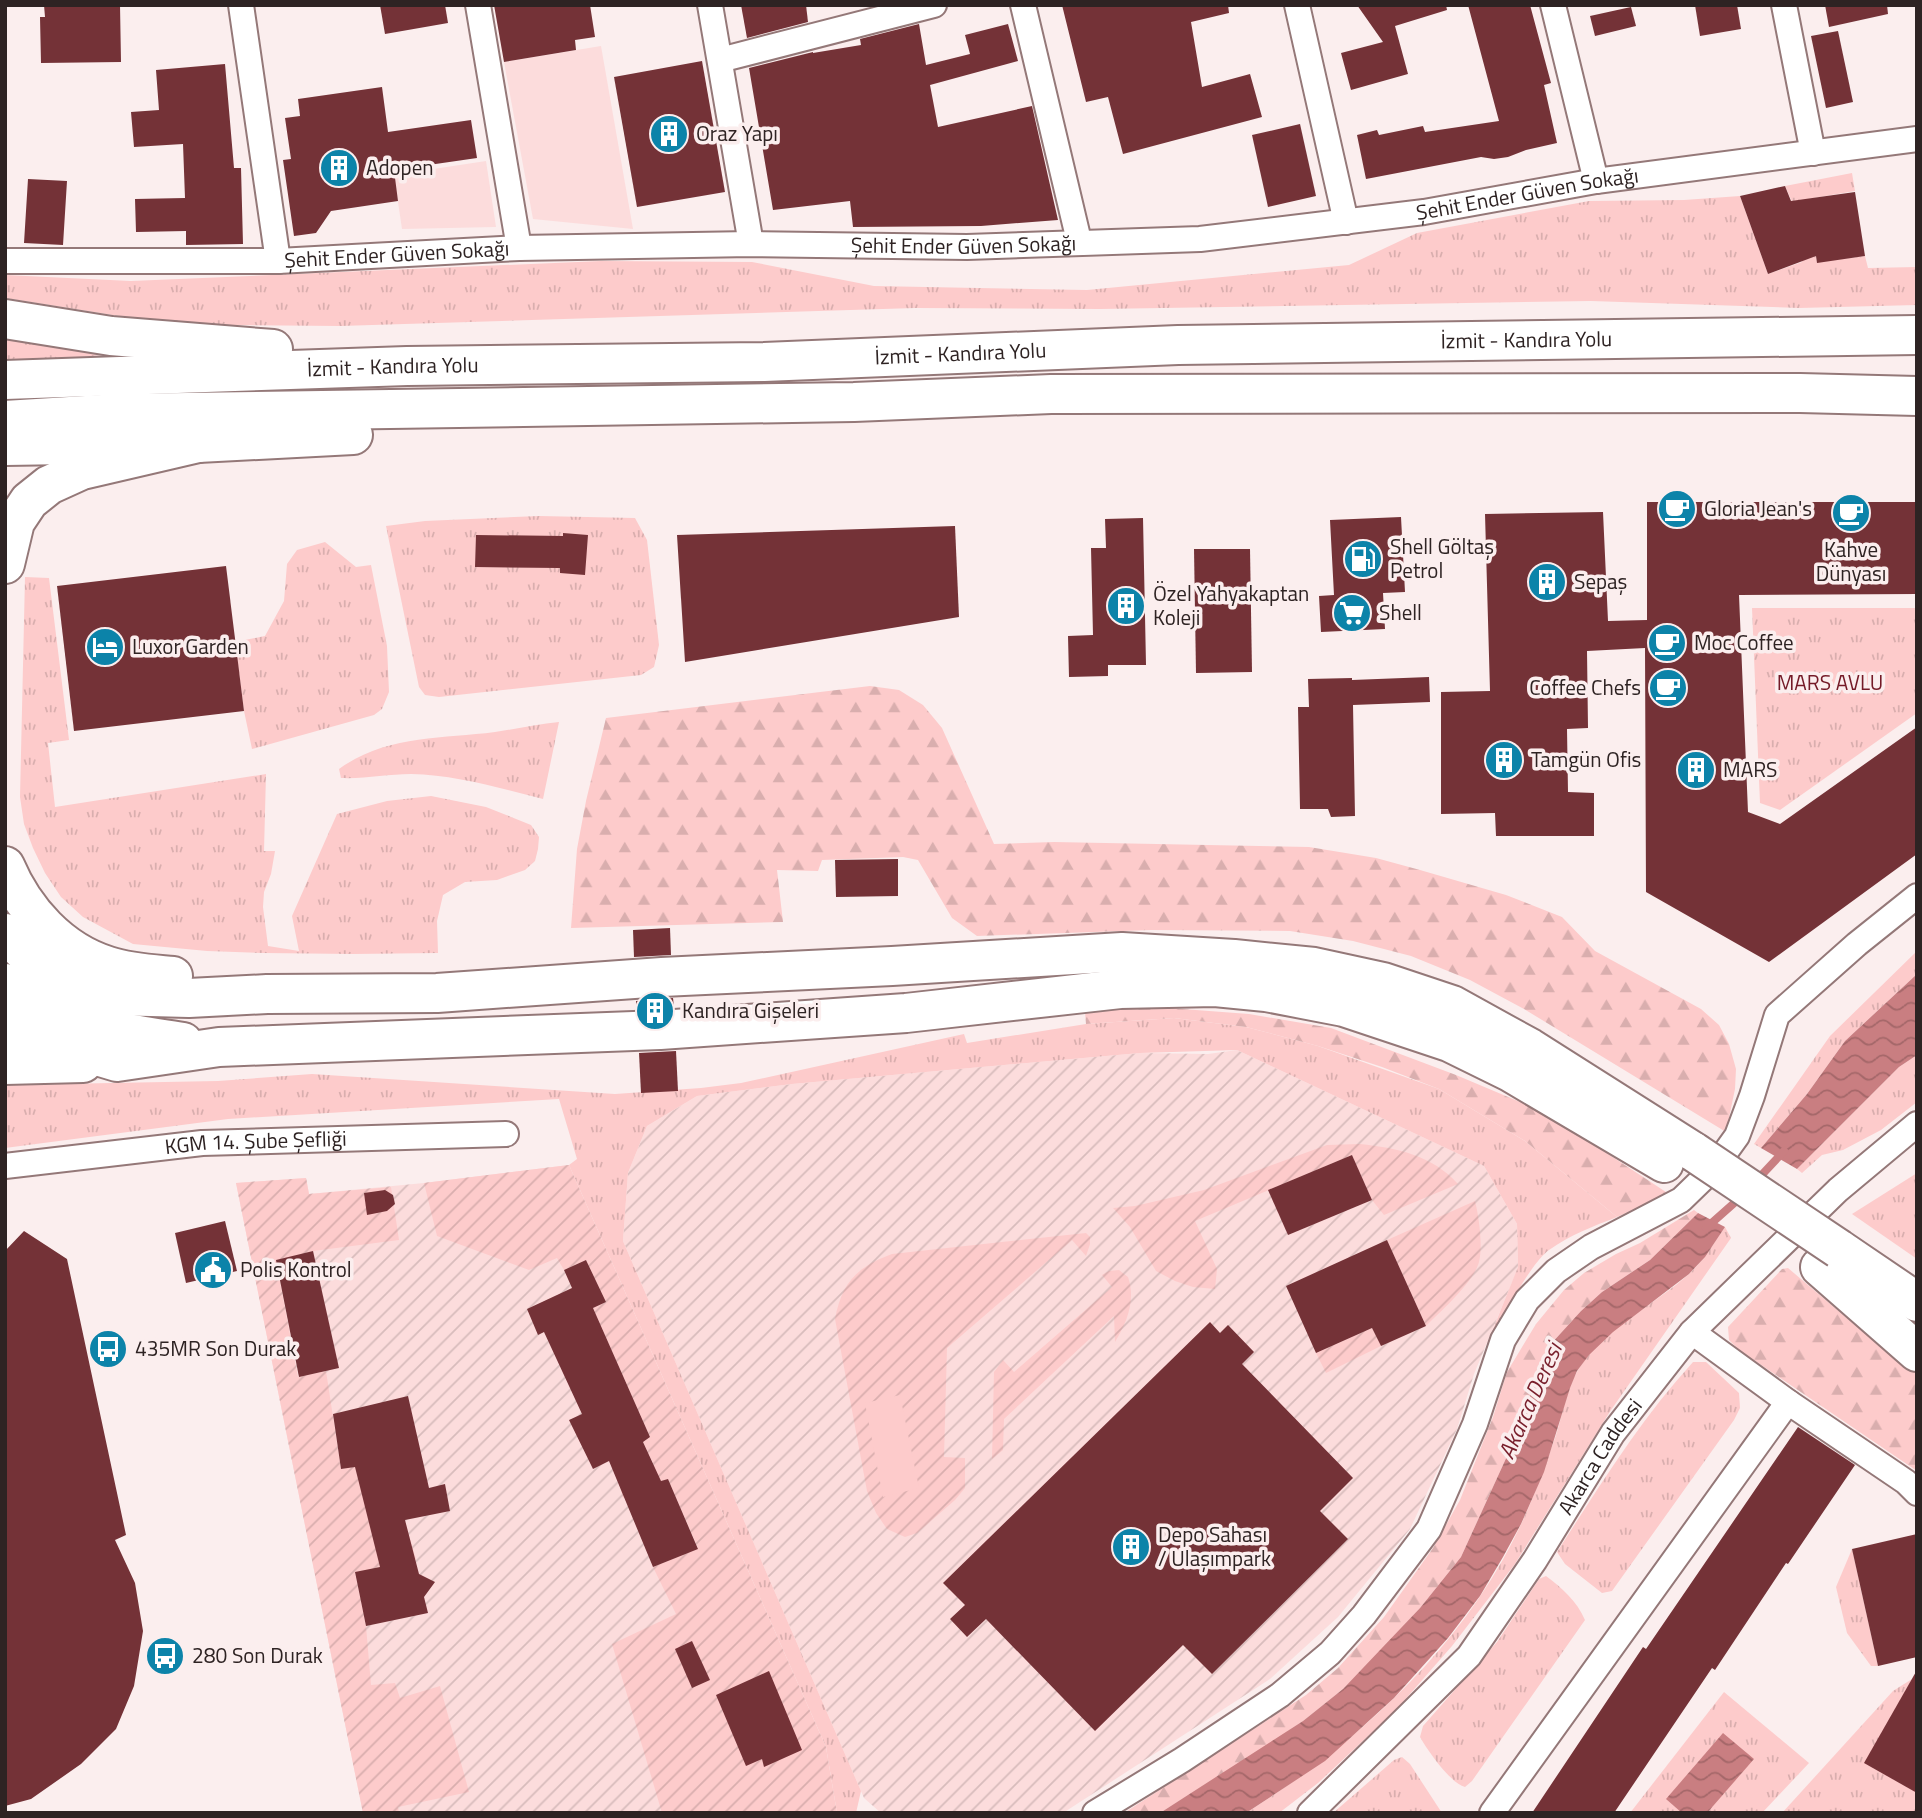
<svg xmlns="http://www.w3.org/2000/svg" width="1922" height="1818" viewBox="0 0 1922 1818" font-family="'Titillium Web',sans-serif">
<defs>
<pattern id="industrial-furrows" width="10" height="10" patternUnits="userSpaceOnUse" patternTransform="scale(1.75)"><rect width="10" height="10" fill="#fcdcdc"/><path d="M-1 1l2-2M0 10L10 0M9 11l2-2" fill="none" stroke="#d8bcbc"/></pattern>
<pattern id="grass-tufts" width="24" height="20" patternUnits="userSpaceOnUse" patternTransform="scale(1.75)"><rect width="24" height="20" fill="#fdcbcb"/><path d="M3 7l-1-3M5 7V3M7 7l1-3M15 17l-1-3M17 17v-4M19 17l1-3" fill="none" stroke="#d9aeae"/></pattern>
<pattern id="forest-firs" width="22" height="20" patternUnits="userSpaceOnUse" patternTransform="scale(1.75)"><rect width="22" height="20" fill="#fdcbcb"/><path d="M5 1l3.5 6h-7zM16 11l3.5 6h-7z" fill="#d9aeae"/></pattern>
<pattern id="garden-furrows" width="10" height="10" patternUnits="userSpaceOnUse" patternTransform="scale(1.75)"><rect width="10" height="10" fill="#fdcbcb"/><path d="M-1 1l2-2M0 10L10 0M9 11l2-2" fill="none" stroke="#d9aeae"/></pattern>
<pattern id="water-waves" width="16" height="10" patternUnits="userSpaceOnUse" patternTransform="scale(1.75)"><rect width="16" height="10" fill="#c97e81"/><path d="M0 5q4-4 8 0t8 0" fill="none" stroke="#a46769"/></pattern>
</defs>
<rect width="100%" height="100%" fill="#fbeeee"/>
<g fill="#fcdcdc">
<path d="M601,46L633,229L533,219L504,62Z"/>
<path d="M486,161L496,227L402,229L394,175Z"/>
</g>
<g fill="url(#industrial-furrows)">
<path d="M1237,1050L1484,1166L1517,1224L1518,1268L1474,1374L1457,1429L1410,1529L1338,1617L1270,1679L1063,1813H881L864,1798L623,1241L628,1173L647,1126L697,1096L792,1084L1140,1053L1208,1054Z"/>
<path d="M569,1165L837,1813H363L236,1183L306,1178L309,1194L424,1183Z"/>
</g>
<g fill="url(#grass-tufts)">
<path d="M1852,173L1855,191L1808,199L1817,262L1865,256L1868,268L1917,267V305L1799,308L1591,301L1100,309L915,308L340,326L227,325L144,320L5,298V275L131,281L601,261L752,262L874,286L1087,290L1349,265L1417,233L1589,201L1684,200L1740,196L1768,274L1802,262L1789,227L1801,222L1785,186Z"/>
<path d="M5,334L114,354L5,364Z"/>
<path d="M539,516L635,518L647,540L659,645L654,667L641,675L439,697L425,695L419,687L386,526L425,521Z"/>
<path d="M325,542L356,567L371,565L387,646L389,692L382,709L374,715L252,749L244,711L235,642L265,636L284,601L287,564L297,550Z"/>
<path d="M25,577L49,578L69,740L48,743L55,807L266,774L264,851H275L271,874L264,892L263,907L268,946L299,951L292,916L337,814L387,801L431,796L486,807L531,825L539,837L538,849L535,861L525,870L497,880L465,882L443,895L437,921L438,953L353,954L263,953L207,951L133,944L83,917L61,897L45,873L33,848L24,824L20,797Z"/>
<path d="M1752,608H1917V713L1780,810L1760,803Z"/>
<path d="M559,722L543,799C500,788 456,775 411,774C388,774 365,779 341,778L339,769C386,735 441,739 495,732C516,729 538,724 559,722Z"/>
<path d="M1917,951V974L1845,1041L1807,1094L1761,1148L1754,1144L1830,1036Z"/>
<path d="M1174,1018L1246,1027L1318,1046L1439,1089L1525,1141L1617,1217C1594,1226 1570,1235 1549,1250C1529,1265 1501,1321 1487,1344L1518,1267L1517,1224L1484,1166L1237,1050L1140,1053L792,1084L697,1096L647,1126L628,1173L623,1241L861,1791L856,1813H837L826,1747L569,1165L577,1159L559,1099L228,1119L5,1148V1085L218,1081L312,1074L615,1094L701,1088L741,1083L964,1034L967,1043L1086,1024Z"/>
<path d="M1917,1055V1102L1881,1130L1843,1150L1822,1155L1802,1173L1797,1169L1899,1067Z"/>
<path d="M1917,1173V1259L1852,1214Z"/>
<path d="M1725,1227L1731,1238L1611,1410L1515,1564L1452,1646L1395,1711L1318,1783L1279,1813H1246C1360,1741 1467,1644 1523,1520C1536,1492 1546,1464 1556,1435C1563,1414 1566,1390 1578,1370C1604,1327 1654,1306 1690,1273C1704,1260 1714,1243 1725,1227Z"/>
<path d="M1693,1362H1706L1739,1393L1740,1408L1734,1420L1612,1591L1602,1593L1565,1564L1557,1552C1599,1487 1640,1420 1693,1362Z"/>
<path d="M1852,1549L1878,1666H1871L1847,1633L1836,1587Z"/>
<path d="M1546,1576C1562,1588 1577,1601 1585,1620L1472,1781L1465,1787C1450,1783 1428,1751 1420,1737L1423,1726L1497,1642L1539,1579Z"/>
<path d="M1912,1679L1917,1681V1813H1782L1893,1691Z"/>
<path d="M1724,1692L1809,1763L1762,1813H1630Z"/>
<path d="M1402,1757L1410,1764L1442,1813H1333L1394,1760Z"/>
</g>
<g fill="url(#forest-firs)">
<path d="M870,686L899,690L923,705L942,728L994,844L1054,842L1309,847L1376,858L1420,870L1506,895L1562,917L1595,951L1701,1009L1719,1025L1729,1044L1736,1069L1735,1089L1726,1132L1524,1009L1470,980L1411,956L1353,941L1290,931L1151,930L977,936L952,918L918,860L903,857L822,860L818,871L777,870L783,922L571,928L577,849L586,801L606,718Z"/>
<path d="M1156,1007L1249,1014L1331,1028L1456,1075L1544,1112L1669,1194L1617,1217L1525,1141L1439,1089L1382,1067L1318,1046L1246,1027L1174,1018L1086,1024L1085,1012Z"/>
<path d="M1694,1210L1698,1213L1650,1260L1602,1292L1581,1311L1550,1345L1539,1366L1519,1430L1461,1557L1420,1608L1385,1646L1343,1689L1303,1721L1262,1749L1160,1813H1124L1306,1695L1338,1668L1384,1617L1433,1548L1460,1500L1493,1417L1507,1372L1536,1324L1564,1290L1584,1273L1616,1254L1640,1243Z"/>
<path d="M1788,1268L1861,1330L1917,1373V1471L1739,1350L1729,1340L1728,1327L1782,1269Z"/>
</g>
<g fill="url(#garden-furrows)">
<path d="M1360,1144C1397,1148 1432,1155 1458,1184L1384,1215L1372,1200L1352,1155L1195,1221L1217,1269L1215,1289L1193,1287L1175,1281L1156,1271L1130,1227L1113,1208L1135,1206L1204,1190L1327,1145Z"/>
<path d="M569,1165L826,1747L837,1813H662L612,1644L676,1614L653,1567L698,1548L668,1479L623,1498L619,1483L654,1465L643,1442L650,1437L593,1308L606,1302L586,1260L564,1270L557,1258L529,1270L437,1236L424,1183Z"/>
<path d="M306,1178L309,1194L391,1187L399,1240L313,1251L276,1261L298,1377L326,1371L341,1469L392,1459L364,1498L406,1525L416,1559L355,1573L366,1626L371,1685L395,1683L400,1698L440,1686L469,1792L398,1807L399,1813H363L236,1183Z"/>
<path d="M1475,1201C1479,1217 1483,1246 1479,1262C1473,1283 1442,1310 1426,1326L1387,1240Z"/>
<path d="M1086,1233L1090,1237V1244L1086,1256L1072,1240L947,1348L944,1457L965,1458V1488L955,1500L917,1533L905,1537L887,1529L876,1513L867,1491L835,1319C842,1282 857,1267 892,1254Z"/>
<path d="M1119,1270L1128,1277C1136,1300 1127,1322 1115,1342L1114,1316L1004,1419L1003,1450L992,1459L994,1372L1003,1360L1014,1372L1112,1287L1102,1275L1109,1271Z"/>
<path d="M1372,1328L1381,1346L1326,1373L1316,1353Z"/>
</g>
<path fill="#fdcbcb" d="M900,1395L919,1488L883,1497L865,1403Z"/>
<g fill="url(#water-waves)">
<path d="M1917,974V1055L1899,1067L1797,1169L1761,1148L1807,1094L1845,1041Z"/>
<path d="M1698,1213L1725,1227L1705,1257L1689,1274L1613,1332L1589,1355L1577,1371L1570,1388L1544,1472L1521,1524L1503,1557L1480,1596L1448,1638L1394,1698L1325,1761L1246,1813H1160L1303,1721L1343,1689L1420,1608L1461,1557L1519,1430L1539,1366L1550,1345L1581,1311L1602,1292L1650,1260Z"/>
<path d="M1723,1733L1754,1759L1707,1813H1682L1666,1799Z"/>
</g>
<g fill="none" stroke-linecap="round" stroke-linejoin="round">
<g stroke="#c97e81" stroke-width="8">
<path d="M1757,1180L1784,1151"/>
<path d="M1706,1228L1741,1197"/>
</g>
</g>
<g fill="#743237">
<path d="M44,5H120L121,62L41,63L40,17H45Z"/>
<path d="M380,5H445L448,23L385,34Z"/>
<path d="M494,5H590L595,37L575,40L576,50L504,62Z"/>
<path d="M741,5H806L808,22L747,38Z"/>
<path d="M1062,5H1228L1229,13L1191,22L1202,87L1250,74L1262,117L1123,154L1108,97L1086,102Z"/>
<path d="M1357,5H1446L1447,10L1395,26L1408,74L1351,90L1341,53L1383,42Z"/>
<path d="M1468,5H1530L1551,83L1544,85L1557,143L1526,150L1508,157L1494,159L1481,157L1366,179L1357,135L1377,130L1379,135L1423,126L1425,132L1499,121Z"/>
<path d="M1695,5H1737L1741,29L1700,36Z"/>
<path d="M1825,5H1887L1888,14L1829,27Z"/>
<path d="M1631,7L1636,26L1595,36L1590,16Z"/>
<path d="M919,24L926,65L970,54L965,35L1008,24L1018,61L930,85L938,127L1032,106L1058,220L981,226L853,227L850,201L773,210L749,68L813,52V53L861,45L860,39Z"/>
<path d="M1838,31L1853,102L1826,108L1811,36Z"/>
<path d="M702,61L725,192L637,207L614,77Z"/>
<path d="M225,64L234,168H241L243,244L186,245V231L136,232L135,199L185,198L183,144L134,147L131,112L159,110L156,70Z"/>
<path d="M382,87L388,132L471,120L477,158L394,170L398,201L331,211L316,233L294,236L283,160L291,159L285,118L300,116L298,99Z"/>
<path d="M1300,124L1316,196L1268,207L1252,135Z"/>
<path d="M28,179L67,181L63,245L24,243Z"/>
<path d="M1785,186L1791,201L1855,192L1865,256L1817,263L1816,256L1768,274L1740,196Z"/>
<path d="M1647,502H1917V594L1739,595L1748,812L1780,824L1917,727V854L1769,962L1646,892L1645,648L1587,651L1588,728L1567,729L1568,792L1594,793V836H1496L1495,813L1441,814V692L1490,691L1485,514L1603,512L1608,621L1647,620Z"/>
<path d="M1401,517L1405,592L1383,593L1385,629L1321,632L1319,596L1334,595L1330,520Z"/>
<path d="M1143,518L1146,665H1108V676L1069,677L1068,636L1093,635L1091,548H1106L1105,519Z"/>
<path d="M955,526L959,617L685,662L677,535Z"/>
<path d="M563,533L588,535L585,575L560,573V568L475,567L476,535L563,536Z"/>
<path d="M1194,549H1250L1252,672L1196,673Z"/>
<path d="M226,566L244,711L74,731L57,586Z"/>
<path d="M1429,677L1430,702L1353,705L1355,816L1331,817L1328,809H1300L1298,707H1309L1308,679L1352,678V680Z"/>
<path d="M898,859V896L836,897L835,860Z"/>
<path d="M670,928L671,955L634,957L633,930Z"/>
<path d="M673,998L674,1007L637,1009L636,1001Z"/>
<path d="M676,1051L678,1091L641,1093L639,1053Z"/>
<path d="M1352,1155L1372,1200L1288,1235L1268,1190Z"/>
<path d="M385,1190L393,1195L395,1204L387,1211L367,1215L364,1193Z"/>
<path d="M225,1221L237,1271L186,1283L175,1233Z"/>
<path d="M24,1231L67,1259L126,1535L115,1540L135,1583L143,1631L134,1686L116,1729L81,1764L31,1799L5,1806V1251Z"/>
<path d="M1387,1240L1426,1326L1381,1346L1372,1328L1316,1353L1286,1286Z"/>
<path d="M313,1251L339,1368L299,1377L276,1260Z"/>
<path d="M586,1260L606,1302L593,1308L650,1437L643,1442L661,1481L668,1479L698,1549L653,1567L609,1461L593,1469L569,1420L582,1414L544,1332L538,1335L527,1309L572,1288L564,1270Z"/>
<path d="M1210,1322L1220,1333L1228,1325L1254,1352L1242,1364L1353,1478L1320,1511L1348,1539L1212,1674L1183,1645L1095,1731L986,1619L967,1637L950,1619L965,1605L943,1583Z"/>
<path d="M408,1396L429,1488L445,1484L450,1511L405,1520L419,1574L435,1582L424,1597L428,1613L366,1626L355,1572L380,1567L355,1467L341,1469L333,1414Z"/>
<path d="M1798,1427L1855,1465L1788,1564L1786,1563L1715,1670L1712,1668L1614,1813H1532L1643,1647L1646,1649Z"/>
<path d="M1917,1534V1657L1878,1666L1852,1549Z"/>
<path d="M692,1641L710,1680L692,1688L675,1649Z"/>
<path d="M1917,1670V1793L1864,1763Z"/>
<path d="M769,1671L802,1750L764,1767L762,1759L746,1766L716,1695Z"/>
</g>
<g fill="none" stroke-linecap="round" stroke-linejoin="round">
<defs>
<g id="minor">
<path d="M241,5L278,261"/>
<path d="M478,5L519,248"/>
<path d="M710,5L751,244"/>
<path d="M1023,5L1079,241"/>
<path d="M1297,5L1346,222"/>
<path d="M1553,5L1596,181"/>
<path d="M1784,5L1813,153"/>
<path d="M720,60L934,5"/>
<path id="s1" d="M5,261H278L519,248L751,244L967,247L1200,239L1424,212L1596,181L1917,139"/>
<path id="s2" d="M5,1166L202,1143L506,1134"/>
<path d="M1692,1332L1788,1402L1906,1482L1917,1493"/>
<path d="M1095,1813L1182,1760L1280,1695L1330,1653L1364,1615L1429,1529L1475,1424L1503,1340L1527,1300L1556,1271L1591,1247L1681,1200L1714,1168L1737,1136L1752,1096L1777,1015L1857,944L1917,896"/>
<path id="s3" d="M1310,1813L1469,1656L1535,1560L1613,1433L1692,1332L1838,1190L1917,1124"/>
<path d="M1492,1813L1788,1402"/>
</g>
<g id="trunk">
<path d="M5,319L111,336L273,349"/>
<path id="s4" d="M5,380L407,366L764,362L1178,345L1917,335"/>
<path d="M5,420L119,413L854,402L1051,394L1800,393L1917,396"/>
<path d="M5,446L198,443L353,435"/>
</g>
<g id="motorway">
<path d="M5,564L15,522L29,501L49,485L82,470L198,443"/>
<path d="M5,866C24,911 60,951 108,966C129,973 151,974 173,976"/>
<path d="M5,933L33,961L56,978L81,989L112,996L189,998L267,994L437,993L662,977L892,966L1122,952L1234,959L1314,967L1383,982L1452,1005L1530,1048L1694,1152"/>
<path d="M5,983C53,1028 122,1032 183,1042"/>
<path d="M5,1026L17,1032L117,1062L219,1047L660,1030L906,1013L1120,989L1215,987L1266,992L1344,1007L1449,1042L1510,1072L1664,1163"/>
<path d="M5,1065L83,1063"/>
<path d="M1839,1249L1917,1302"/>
<path d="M1820,1267L1917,1352"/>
</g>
</defs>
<use href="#minor" stroke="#947878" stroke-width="28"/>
<use href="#trunk" stroke="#947878" stroke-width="42"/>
<use href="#motorway" stroke="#947878" stroke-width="42"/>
<use href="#minor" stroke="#fff" stroke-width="24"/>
<use href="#trunk" stroke="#fff" stroke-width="38"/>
<use href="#motorway" stroke="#fff" stroke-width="38"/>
<defs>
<path id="motorway-bridge" d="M1694,1152L1839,1249"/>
</defs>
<use href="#motorway-bridge" stroke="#947878" stroke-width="42" stroke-linecap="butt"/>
<use href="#motorway-bridge" stroke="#fff" stroke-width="38"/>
</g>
<defs>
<symbol id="building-disc" viewBox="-11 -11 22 22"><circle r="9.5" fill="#0c83a9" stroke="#fbeeee"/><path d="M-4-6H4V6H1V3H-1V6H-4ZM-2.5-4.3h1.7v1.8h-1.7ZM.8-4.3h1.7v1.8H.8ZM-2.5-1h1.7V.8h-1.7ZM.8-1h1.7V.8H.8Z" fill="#fff"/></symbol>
<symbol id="cafe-disc" viewBox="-11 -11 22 22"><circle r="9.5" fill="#0c83a9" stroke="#fbeeee"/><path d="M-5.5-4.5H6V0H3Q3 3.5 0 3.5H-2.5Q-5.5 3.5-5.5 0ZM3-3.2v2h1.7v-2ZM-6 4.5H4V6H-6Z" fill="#fff"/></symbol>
<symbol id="fuel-disc" viewBox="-11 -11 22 22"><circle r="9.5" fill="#0c83a9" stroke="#fbeeee"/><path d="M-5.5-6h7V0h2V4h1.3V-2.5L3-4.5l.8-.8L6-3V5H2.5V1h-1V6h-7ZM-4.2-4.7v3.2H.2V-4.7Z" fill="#fff"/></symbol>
<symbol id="supermarket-disc" viewBox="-11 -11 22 22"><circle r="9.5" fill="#0c83a9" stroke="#fbeeee"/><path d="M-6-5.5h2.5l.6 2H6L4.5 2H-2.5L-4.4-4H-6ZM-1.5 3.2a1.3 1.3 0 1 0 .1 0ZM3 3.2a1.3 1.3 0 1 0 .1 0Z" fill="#fff"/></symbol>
<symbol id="hotel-disc" viewBox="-11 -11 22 22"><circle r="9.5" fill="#0c83a9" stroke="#fbeeee"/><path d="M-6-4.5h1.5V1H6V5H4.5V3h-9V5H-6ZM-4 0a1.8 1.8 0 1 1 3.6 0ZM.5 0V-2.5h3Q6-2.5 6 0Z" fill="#fff"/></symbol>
<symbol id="civic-disc" viewBox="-11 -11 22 22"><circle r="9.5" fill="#0c83a9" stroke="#fbeeee"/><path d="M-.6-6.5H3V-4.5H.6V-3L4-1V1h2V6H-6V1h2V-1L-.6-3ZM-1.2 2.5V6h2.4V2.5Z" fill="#fff"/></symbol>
<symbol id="bus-disc" viewBox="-11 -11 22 22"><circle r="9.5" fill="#0c83a9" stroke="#fbeeee"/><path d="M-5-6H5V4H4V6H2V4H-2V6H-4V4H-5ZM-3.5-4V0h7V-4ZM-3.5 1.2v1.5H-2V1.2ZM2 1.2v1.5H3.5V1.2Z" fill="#fff"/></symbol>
</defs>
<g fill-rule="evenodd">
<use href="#building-disc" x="647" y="112" width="44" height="44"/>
<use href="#building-disc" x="317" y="146" width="44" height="44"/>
<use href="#cafe-disc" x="1655" y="487" width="44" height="44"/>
<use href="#cafe-disc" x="1829" y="491" width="44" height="44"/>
<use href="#fuel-disc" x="1341" y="537" width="44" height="44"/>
<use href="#building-disc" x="1525" y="560" width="44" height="44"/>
<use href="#building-disc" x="1104" y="584" width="44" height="44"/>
<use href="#supermarket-disc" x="1330" y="591" width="44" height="44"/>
<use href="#cafe-disc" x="1645" y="621" width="44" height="44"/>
<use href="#hotel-disc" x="83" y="625" width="44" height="44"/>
<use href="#cafe-disc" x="1646" y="666" width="44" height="44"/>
<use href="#building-disc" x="1482" y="738" width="44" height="44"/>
<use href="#building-disc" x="1674" y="748" width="44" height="44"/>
<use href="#building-disc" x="633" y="989" width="44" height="44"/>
<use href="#civic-disc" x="191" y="1248" width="44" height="44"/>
<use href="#bus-disc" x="86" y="1327" width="44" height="44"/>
<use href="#building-disc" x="1109" y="1525" width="44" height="44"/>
<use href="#bus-disc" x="143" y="1634" width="44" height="44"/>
</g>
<g text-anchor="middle" stroke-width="7" stroke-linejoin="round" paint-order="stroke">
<g font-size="21" fill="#2e2323" stroke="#fbeeee" text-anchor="start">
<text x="696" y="141">Oraz Yapı</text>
<text x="366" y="175">Adopen</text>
<text x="1704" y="516">Gloria Jean's</text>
<text x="1390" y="554">Shell Göltaş<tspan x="1390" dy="24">Petrol</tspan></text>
<text x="1851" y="557" text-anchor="middle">Kahve<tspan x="1851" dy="24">Dünyası</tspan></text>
<text x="1574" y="589">Sepaş</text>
<text x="1153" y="601">Özel Yahyakaptan<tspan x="1153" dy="24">Koleji</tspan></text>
<text x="1379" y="620">Shell</text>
<text x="1694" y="650">Moc Coffee</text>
<text x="132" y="654">Luxor Garden</text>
<text x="1641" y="695" text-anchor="end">Coffee Chefs</text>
<text x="1531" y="767">Tamgün Ofis</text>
<text x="1723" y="777">MARS</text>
<text x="682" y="1018">Kandıra Gişeleri</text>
<text x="240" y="1277">Polis Kontrol</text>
<text x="135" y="1356">435MR Son Durak</text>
<text x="1158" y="1542">Depo Sahası<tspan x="1158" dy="24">/ Ulaşımpark</tspan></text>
<text x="192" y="1663">280 Son Durak</text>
</g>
<g font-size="21" fill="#2e2323" stroke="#fbeeee">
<text dy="7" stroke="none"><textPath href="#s1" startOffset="1526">Şehit Ender Güven Sokağı</textPath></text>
<text dy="7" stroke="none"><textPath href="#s1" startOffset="959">Şehit Ender Güven Sokağı</textPath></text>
<text dy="7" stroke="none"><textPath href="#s1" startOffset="392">Şehit Ender Güven Sokağı</textPath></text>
<text dy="7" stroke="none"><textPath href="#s4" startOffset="1522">İzmit - Kandıra Yolu</textPath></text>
<text dy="7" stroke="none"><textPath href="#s4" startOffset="956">İzmit - Kandıra Yolu</textPath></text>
<text dy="7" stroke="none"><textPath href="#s4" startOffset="388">İzmit - Kandıra Yolu</textPath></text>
<text dy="7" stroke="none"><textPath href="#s2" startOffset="252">KGM 14. Şube Şefliği</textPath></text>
<text dy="7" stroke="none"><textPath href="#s3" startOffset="462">Akarca Caddesi</textPath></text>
</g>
<g font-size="21" fill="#741a27" stroke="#fbeeee">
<text x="1830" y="690">MARS AVLU</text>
</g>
<g font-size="23" font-style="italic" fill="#781e2b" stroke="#fbeeee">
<text transform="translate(1530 1401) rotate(-66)" y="8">Akarca Deresi</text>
</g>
</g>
<rect width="1922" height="1818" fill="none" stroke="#2e2323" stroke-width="14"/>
</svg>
